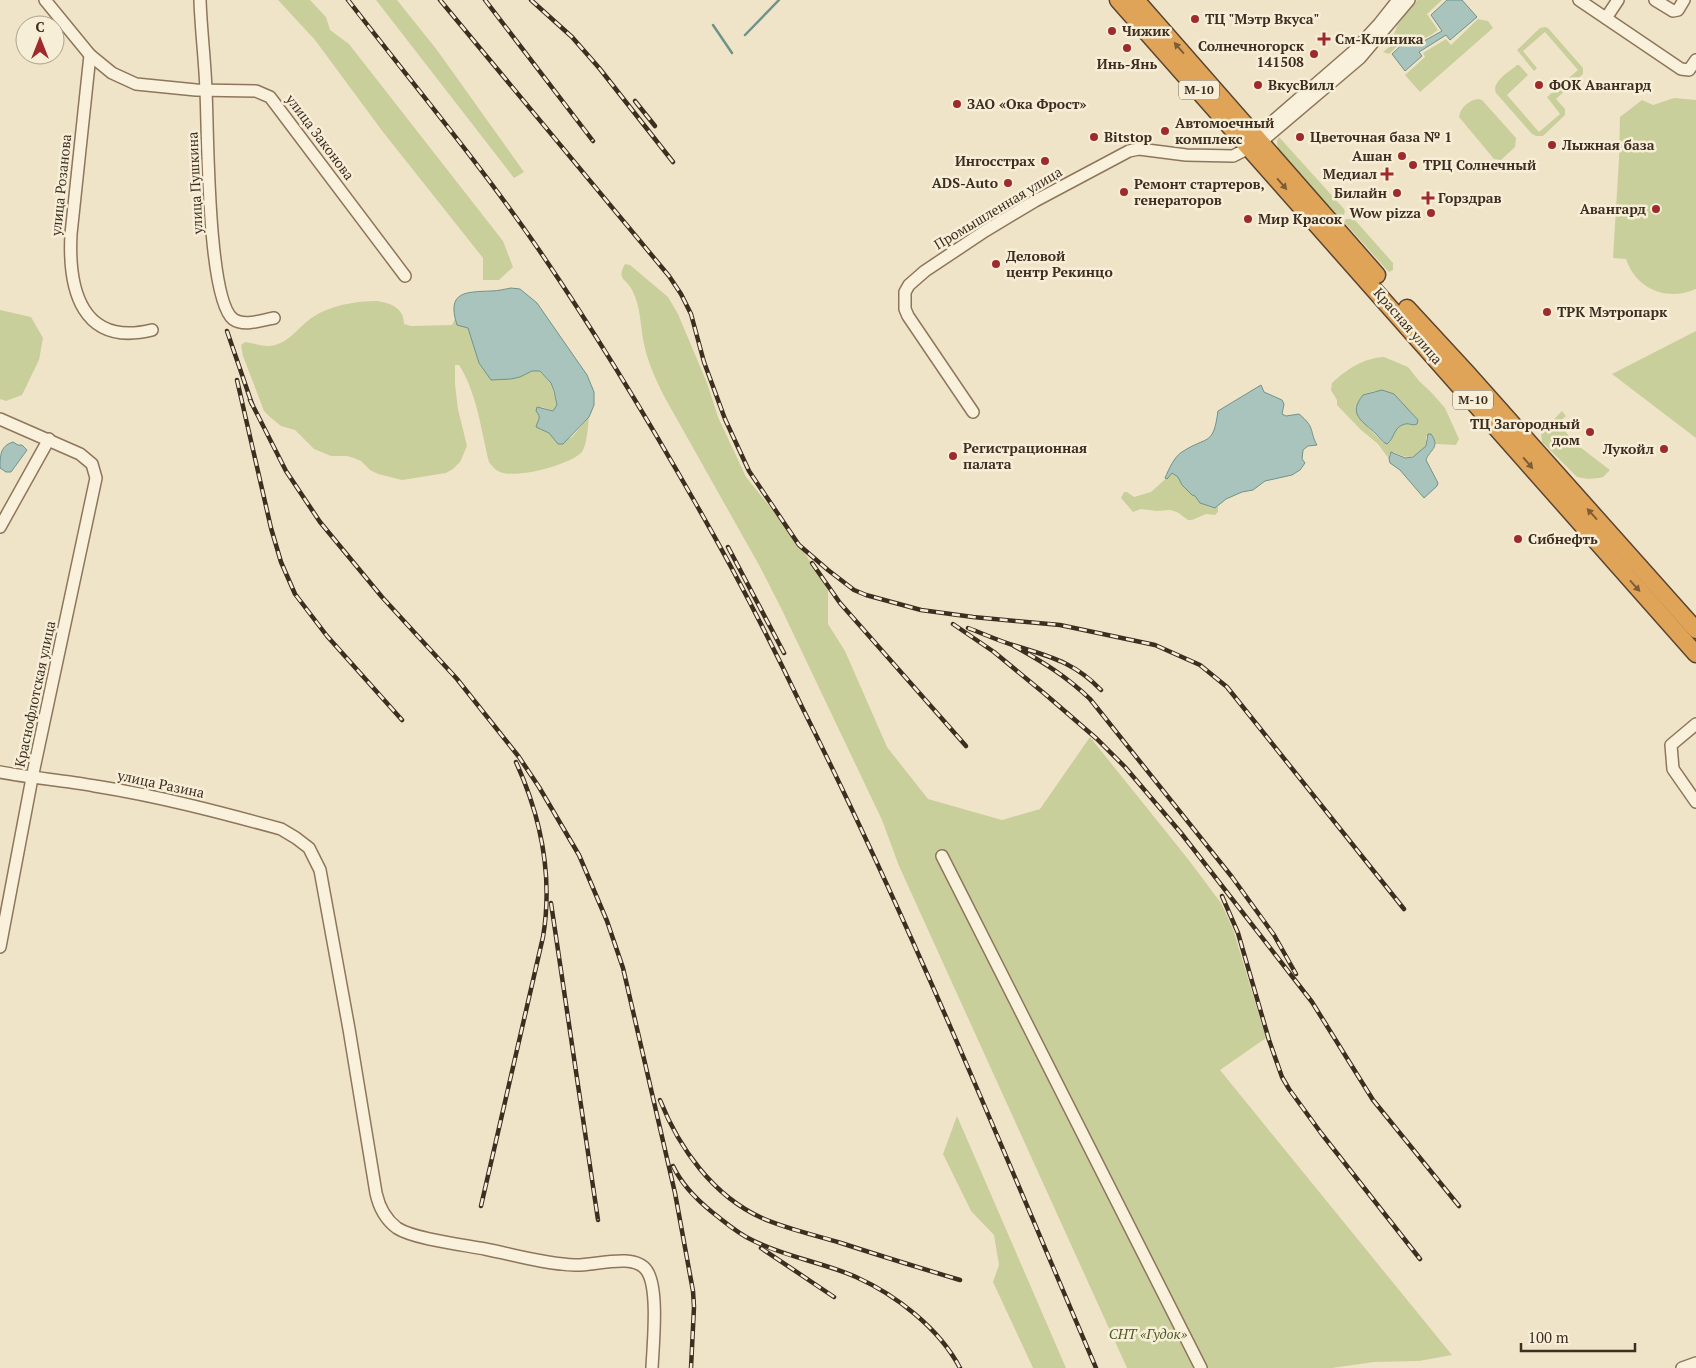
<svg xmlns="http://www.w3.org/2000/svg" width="1696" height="1368" viewBox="0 0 1696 1368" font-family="'PT Serif',serif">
<rect width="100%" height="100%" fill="#f0e4c8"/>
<g fill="#c9cf9b" fill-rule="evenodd">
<path d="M278,0H310L326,17L330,30L349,44L503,241L513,267L499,280H483V258L383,132L315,40Z"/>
<path d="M376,0H397L437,50L524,172L514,178Z"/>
<path d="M1417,0H1442L1427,14L1438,30L1431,35L1414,44L1407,37L1389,54L1383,52L1394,43L1392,39L1398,24Z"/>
<path d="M1478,19L1488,21L1493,28L1420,92L1405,75L1425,57L1423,53L1446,39L1451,45Z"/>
<path d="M1545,27L1548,28L1583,68V74L1556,99L1565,109V115L1543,136H1536L1532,134L1496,93C1491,82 1509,72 1517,65H1519L1528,75L1507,95L1539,132L1560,114L1547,97L1578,70L1545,32L1523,51L1537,68L1534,71L1517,50L1540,28Z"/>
<path d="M1674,98L1696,100V289C1667,302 1636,289 1626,259L1613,258L1619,159L1620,117L1642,100L1653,105Z"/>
<path d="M1478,99L1482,100L1516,138L1515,147L1501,160L1494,159L1459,117C1460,108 1469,100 1478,99Z"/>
<path d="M1279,137L1344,209L1345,212L1342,218H1339L1278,150L1277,141Z"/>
<path d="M1346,219H1354L1393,263V270L1389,272L1387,270L1344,222Z"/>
<path d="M625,264L630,265L668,297L678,314L707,383L718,417L746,477L797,541L820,577L828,591V624L845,651L887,747L928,799L1002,820L1040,809L1090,737L1188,859L1221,903L1233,929L1266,1038L1220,1070L1452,1355L1419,1361L1374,1362L1332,1368H1127L899,866L882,820L782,610L759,565L665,398C656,380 648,363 644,344C640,326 641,306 632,290C626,278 616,280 625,264Z"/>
<path d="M377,301C391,303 404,308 404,324L411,326L452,325L455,319L457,325L468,327L479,363L496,380L520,377L532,371H540L551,384L557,405L553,411L542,407L540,420L558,444L572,437L589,417C588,426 587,445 582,452C570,465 516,479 500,472C495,470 492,466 489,462C481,430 477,393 459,365H455V384L458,409L467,446L460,462L453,469L446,473L402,480L378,474L370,470L361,461L354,458L347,456H331L314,449L295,430L281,426L270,417L264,411L243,356L241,345L245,342C255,343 265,348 275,345C291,341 300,325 313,317C331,305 356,301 377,301Z"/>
<path d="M0,310L31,317L43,338L39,360L22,395L6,401L0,399Z"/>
<path d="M1696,331V438L1612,374Z"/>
<path d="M1384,357L1408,367L1420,382L1431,392L1445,408L1459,439L1456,445L1435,444L1434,438L1426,436V446C1416,458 1407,460 1394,452L1389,455V459L1378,444L1360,429L1337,405V400L1331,390L1332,383C1346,370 1363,358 1384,357ZM1375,391L1394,394L1418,420C1404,425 1394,424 1391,441L1383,443L1357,416L1363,395Z"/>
<path d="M1562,411L1566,416L1558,423L1576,444L1610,470L1603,477L1599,478L1588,479L1577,477L1542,442L1541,433Z"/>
<path d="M1172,473C1179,476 1179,479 1182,485C1185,489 1191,492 1195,495C1202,503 1207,509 1218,507V512L1215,515L1206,514L1192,520H1188L1177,512L1170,510L1157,511L1141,509L1133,512L1121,498L1124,492H1127L1134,497L1151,492Z"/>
<path d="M957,1116L1066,1368H1033L993,1282L999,1265L994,1235L971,1211L943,1154Z"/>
</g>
<g fill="#a9c4bc" stroke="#6f938a">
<path d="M1447,0H1462L1477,17L1450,40L1446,35L1419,52L1422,56L1405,71L1392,54L1408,39L1415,46L1442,31L1431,15Z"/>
<path d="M511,288L520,289L537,303L587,375L594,392V405L589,417L563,444H558L549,433L536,427C538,419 542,418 536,411L537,407L553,411L557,405L554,391L551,383L540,371H532L520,377L511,379L491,380L479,363L468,328L457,325C446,291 466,292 491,291C498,291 505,289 511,288Z"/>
<path d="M1261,385L1264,392L1282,400L1284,404L1282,414L1286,416L1299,414C1316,428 1309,431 1317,445L1308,446L1303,450L1302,459L1305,463L1300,470L1292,475L1265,481L1253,490L1242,492L1226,499L1215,508L1200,503L1195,496L1192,495L1182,485L1178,477L1172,473L1167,479L1165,478C1169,469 1174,457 1182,452C1208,435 1213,447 1218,411Z"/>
<path d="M1382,390L1394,394L1418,420L1417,424C1412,426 1410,423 1405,424C1393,427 1395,438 1387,444C1382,442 1380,438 1376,434C1363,421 1347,415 1363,395Z"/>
<path d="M1428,434H1431C1441,448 1429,450 1426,460L1438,483L1437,486L1424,498L1400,470L1390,463L1389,459L1391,452L1405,458L1413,457L1426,446Z"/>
<path d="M13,442L18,445H22L27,450L11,472H6L0,468C0,456 0,446 13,442Z"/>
</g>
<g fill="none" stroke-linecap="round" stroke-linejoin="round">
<g stroke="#6f938a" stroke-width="2.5">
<path d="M713,25L732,53"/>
<path d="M745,35L779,0"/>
</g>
<defs>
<g id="minor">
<path d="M45,0L90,55L71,234C68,290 82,347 152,330"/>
<path d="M200,0C201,30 205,61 206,91C208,129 207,298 233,319C244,327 262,320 274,318"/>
<path d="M1579,0L1681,69L1689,70L1696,60"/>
<path d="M1655,0L1673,11L1678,10L1684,0"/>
<path d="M1606,18L1618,0"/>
<path d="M90,55L112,73L136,84L196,90L256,91L270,97L405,276"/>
<path d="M1253,141L1256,136L1354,51L1379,24L1398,0"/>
<path d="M973,412L908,316L905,309V292L909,285L925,271L985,231L1035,201L1129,151L1139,149L1186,155L1233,156L1261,142L1360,58L1409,0"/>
<path d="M0,419L80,454L92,464L96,478L32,778L0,947"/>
<path d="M0,527L49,439"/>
<path d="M1696,724L1671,745L1673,769L1696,802"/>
<path d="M0,772C31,778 63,780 95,786C158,796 219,812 281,829L296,838L309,848L320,870L349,1029L376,1193C379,1207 385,1219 397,1228C414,1239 464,1245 485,1249C515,1255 545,1264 575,1265C594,1266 635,1252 647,1271C659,1289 653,1345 652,1368"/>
<path d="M942,856L1201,1368"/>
<path d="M1682,1368L1696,1363"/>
</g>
<g id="highway">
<path d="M1118,0L1696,654"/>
<path d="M1136,0L1377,275"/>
<path d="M1407,308L1467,373L1696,630"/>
</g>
</defs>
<use href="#minor" stroke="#8d765c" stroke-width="14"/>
<use href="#highway" stroke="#5b4430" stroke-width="19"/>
<use href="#minor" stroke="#faf1dc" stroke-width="11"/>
<use href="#highway" stroke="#e0a458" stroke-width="16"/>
<defs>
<g id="rail">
<path d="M348,0C412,83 480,164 539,250C595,332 647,418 696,504C734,570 769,638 802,707C910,922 1001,1146 1096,1368"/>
<path d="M440,0L669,276L681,294L691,314L704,362L725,419L749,471L799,545L828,570L854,590L866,595L921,610L973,617L1060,625L1155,645L1200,665L1227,687L1404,909"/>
<path d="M485,0L593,141"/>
<path d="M531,0L572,37L600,69L673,162"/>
<path d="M635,101L655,126"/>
<path d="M227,331L252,404"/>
<path d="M237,380L271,528L281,562L295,594L327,636L402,720"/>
<path d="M250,400L286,471L320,522L382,597L457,679L519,757L539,787L579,855L607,921L623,968L675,1193L693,1291L694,1307L691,1368"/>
<path d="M728,547L784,653"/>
<path d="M812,563L840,603L966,746"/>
<path d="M953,624L994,652L1045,694L1097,739L1125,767L1181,833L1312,1002L1373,1100L1459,1206"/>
<path d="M968,628C984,634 999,641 1016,646C1051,657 1074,662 1101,690"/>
<path d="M1014,646C1043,662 1066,676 1090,699L1232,877L1274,935L1296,974"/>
<path d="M1222,896L1238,933L1269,1040L1282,1077L1289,1089L1321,1133L1420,1259"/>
<path d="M551,903L598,1220"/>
<path d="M660,1100C679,1148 713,1196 762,1218C787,1229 815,1235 841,1243C881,1256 920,1268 960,1280"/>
<path d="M673,1166C682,1185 696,1199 712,1212C725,1222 737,1233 752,1240C785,1257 822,1262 856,1277C896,1295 939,1328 960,1368"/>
<path d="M481,1206L543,937C553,877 541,817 516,762"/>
<path d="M761,1248L834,1297"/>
</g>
</defs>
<use href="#rail" stroke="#3d2e20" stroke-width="4.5"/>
<use href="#rail" stroke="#f7eed8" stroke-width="2.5" stroke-dasharray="8" stroke-linecap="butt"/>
</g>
<defs><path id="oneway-solid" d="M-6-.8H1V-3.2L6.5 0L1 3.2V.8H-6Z" transform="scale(1.25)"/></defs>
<g fill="#7e5d36">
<use href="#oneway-solid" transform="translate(1179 48) rotate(-131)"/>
<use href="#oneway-solid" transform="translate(1282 184) rotate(49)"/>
<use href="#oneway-solid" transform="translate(1528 463) rotate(49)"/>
<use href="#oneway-solid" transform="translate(1592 514) rotate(-132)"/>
<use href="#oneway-solid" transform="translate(1635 586) rotate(48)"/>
</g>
<g fill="#9e2a2b" stroke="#f7eed8" stroke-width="2">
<circle cx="1195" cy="19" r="5"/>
<circle cx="1112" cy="31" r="5"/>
<path d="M1321.5 31.5h5v5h5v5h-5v5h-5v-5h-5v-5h5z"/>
<circle cx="1127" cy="48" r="5"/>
<circle cx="1314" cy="54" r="5"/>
<circle cx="1258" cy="85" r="5"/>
<circle cx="1539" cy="85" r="5"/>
<circle cx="957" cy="104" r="5"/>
<circle cx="1165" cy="131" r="5"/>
<circle cx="1094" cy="137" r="5"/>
<circle cx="1300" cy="137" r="5"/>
<circle cx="1552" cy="145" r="5"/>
<circle cx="1402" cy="156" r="5"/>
<circle cx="1045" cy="161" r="5"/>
<circle cx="1413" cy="165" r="5"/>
<path d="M1384.5 166.5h5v5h5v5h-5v5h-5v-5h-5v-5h5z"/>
<circle cx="1008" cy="183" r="5"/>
<circle cx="1124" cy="192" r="5"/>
<circle cx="1397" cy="193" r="5"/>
<path d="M1425.5 190.5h5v5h5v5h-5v5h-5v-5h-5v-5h5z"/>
<circle cx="1656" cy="209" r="5"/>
<circle cx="1431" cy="213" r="5"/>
<circle cx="1248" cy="219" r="5"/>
<circle cx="996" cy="264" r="5"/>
<circle cx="1547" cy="312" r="5"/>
<circle cx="1590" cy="432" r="5"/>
<circle cx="1664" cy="449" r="5"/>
<circle cx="953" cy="456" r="5"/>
<circle cx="1518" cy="539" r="5"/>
</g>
<g text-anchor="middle" stroke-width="5" stroke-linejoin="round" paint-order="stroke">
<g fill="#f7eed8" stroke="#756857" stroke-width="1">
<rect x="1179" y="80.5" width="40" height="19" rx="4"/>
<rect x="1453" y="390.5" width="40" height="19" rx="4"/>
</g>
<g font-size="12" font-weight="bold" fill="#3d2e20">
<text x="1199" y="94">М-10</text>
<text x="1473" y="404">М-10</text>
</g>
<g font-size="14" font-weight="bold" fill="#3d2e20" stroke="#f7eed8" text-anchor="start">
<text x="1205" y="24">ТЦ "Мэтр Вкуса"</text>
<text x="1122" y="36">Чижик</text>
<text x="1335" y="44">См-Клиника</text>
<text x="1304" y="51" text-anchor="end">Солнечногорск<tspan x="1304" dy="16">141508</tspan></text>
<text x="1127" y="69" text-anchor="middle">Инь-Янь</text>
<text x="1268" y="90">ВкусВилл</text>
<text x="1549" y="90">ФОК Авангард</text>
<text x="967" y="109">ЗАО «Ока Фрост»</text>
<text x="1175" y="128">Автомоечный<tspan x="1175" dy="16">комплекс</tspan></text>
<text x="1104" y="142">Bitstop</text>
<text x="1310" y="142">Цветочная база № 1</text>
<text x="1562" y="150">Лыжная база</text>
<text x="1392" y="161" text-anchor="end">Ашан</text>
<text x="1035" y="166" text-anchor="end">Ингосстрах</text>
<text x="1423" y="170">ТРЦ Солнечный</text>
<text x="1377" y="179" text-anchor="end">Медиал</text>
<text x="998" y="188" text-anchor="end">ADS-Auto</text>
<text x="1134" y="189">Ремонт стартеров,<tspan x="1134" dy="16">генераторов</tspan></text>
<text x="1387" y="198" text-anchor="end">Билайн</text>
<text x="1438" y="203">Горздрав</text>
<text x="1646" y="214" text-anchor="end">Авангард</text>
<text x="1421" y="218" text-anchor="end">Wow pizza</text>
<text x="1258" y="224">Мир Красок</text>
<text x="1006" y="261">Деловой<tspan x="1006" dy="16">центр Рекинцо</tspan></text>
<text x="1557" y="317">ТРК Мэтропарк</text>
<text x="1580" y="429" text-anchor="end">ТЦ Загородный<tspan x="1580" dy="16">дом</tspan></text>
<text x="963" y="453">Регистрационная<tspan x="963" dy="16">палата</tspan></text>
<text x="1654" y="454" text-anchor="end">Лукойл</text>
<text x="1528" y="544">Сибнефть</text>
</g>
<g font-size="14" fill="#3d2e20" stroke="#f7eed8">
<text transform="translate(320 137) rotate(53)" y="5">улица Законова</text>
<text transform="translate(195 183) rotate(-93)" y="5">улица Пушкина</text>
<text transform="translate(61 185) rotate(-84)" y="5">улица Розанова</text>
<text transform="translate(998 208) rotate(-31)" y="5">Промышленная улица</text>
<text transform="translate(1408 326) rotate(49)" y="5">Красная улица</text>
<text transform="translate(35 694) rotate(-78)" y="5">Краснофлотская улица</text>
<text transform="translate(161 784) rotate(12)" y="5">улица Разина</text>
</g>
<g font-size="14" font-style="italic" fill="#4d5a26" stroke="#f7eed8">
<text x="1148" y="1339">СНТ «Гудок»</text>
</g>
</g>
<g transform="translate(40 40)"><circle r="24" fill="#f7eed8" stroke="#ada18e"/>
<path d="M0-4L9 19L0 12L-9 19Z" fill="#9e2a2b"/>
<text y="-8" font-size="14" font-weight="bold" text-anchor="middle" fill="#3d2e20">С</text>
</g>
<path d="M1521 1343v8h114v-8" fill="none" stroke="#3d2e20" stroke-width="2.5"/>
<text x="1528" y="1343" font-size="15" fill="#3d2e20" stroke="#f7eed8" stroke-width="4" paint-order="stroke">100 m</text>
</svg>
